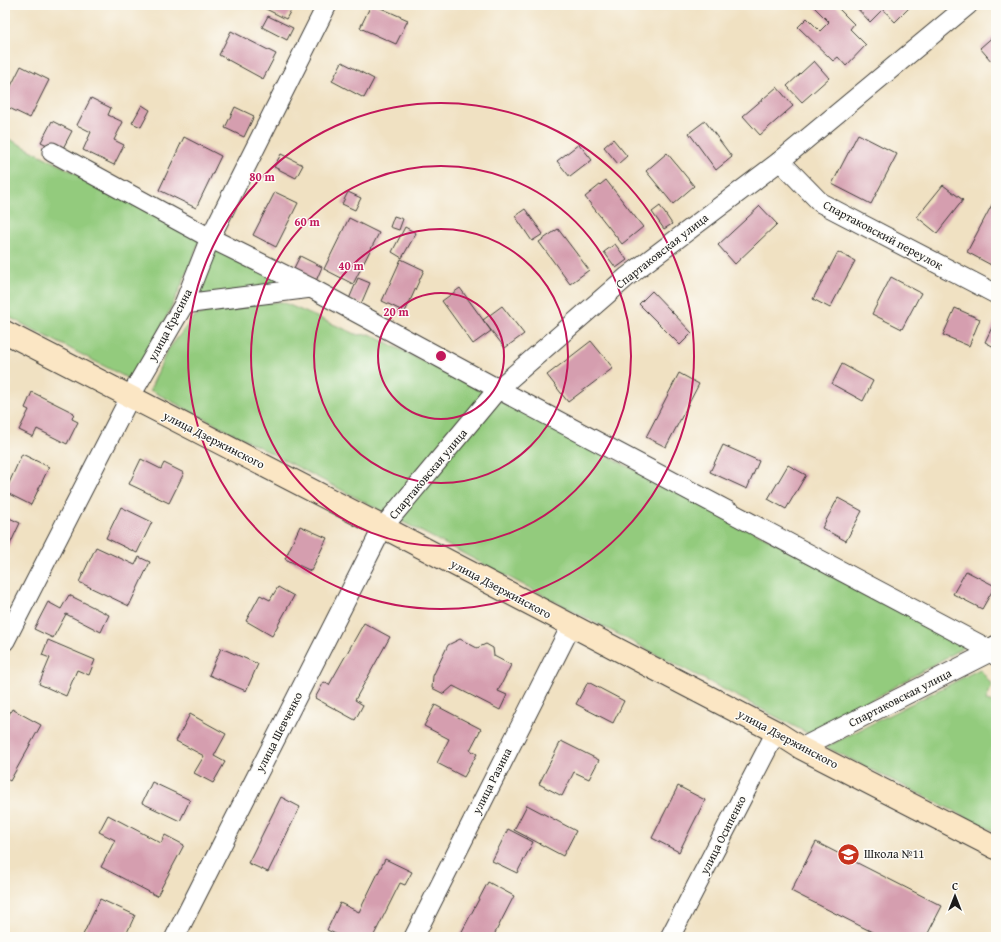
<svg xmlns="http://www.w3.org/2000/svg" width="1001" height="942" viewBox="0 0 1001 942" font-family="'Gentium Book Plus',serif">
<rect width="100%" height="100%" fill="#fdfcf7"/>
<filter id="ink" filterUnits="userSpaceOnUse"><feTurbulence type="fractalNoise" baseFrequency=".025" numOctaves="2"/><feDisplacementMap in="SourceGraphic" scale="8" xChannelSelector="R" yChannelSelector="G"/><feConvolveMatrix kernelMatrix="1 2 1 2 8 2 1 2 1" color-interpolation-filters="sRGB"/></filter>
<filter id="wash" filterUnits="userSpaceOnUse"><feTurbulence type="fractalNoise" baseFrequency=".012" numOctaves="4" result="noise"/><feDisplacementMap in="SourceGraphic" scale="16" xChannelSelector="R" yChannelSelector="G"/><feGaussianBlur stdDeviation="0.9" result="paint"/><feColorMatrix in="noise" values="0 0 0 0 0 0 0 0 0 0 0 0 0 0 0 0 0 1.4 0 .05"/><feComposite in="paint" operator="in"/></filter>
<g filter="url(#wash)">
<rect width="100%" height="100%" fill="#f0e1c2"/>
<g fill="#93cb7d" stroke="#58744c">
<path d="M5,137L201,237C182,286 161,336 129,379L5,315Z"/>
<path d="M219,244L292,283L201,297L198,291Z"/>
<path d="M282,302L358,335L370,334L971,643L811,735L150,390L167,351L194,317L227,304Z"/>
<path d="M980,669L992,685L986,700L996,705V832L826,747Z"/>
</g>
<g id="blocks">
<g fill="#d59eaf">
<path d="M258,5H294L286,19Z"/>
<path d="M371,5H374L408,20L396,44L360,28Z"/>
<path d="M812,5H835L854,24L850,29L866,45L846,66L838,57L833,61L798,27L807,18L820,31L829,22Z"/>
<path d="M854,5H912L895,22L883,9L870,22Z"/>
<path d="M268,16L293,28L287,40L262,27Z"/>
<path d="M231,31L276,54L263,79L219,55Z"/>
<path d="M996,34V58L992,62L980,48Z"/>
<path d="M814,61L829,78L802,102L787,86Z"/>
<path d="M342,62L374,79L364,98L332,81Z"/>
<path d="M21,66L49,80L30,118L5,106V98Z"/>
<path d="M777,87L793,106L760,135L743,116Z"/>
<path d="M91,98L111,108L108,115L123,122L114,140L124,145L114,165L83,150L91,132L77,125Z"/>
<path d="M142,105L150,110L141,127L132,123Z"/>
<path d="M235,107L254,116L244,137L225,128Z"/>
<path d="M52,121L72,131L61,152L41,142Z"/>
<path d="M705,121L732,157L716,170L689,133Z"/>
<path d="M858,134L897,154L871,204L832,184Z"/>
<path d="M184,137L221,156L196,208L159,190Z"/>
<path d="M613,139L627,156L618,164L604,147Z"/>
<path d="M579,144L592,160L570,177L557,161Z"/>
<path d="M667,153L694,186L673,204L646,171Z"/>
<path d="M281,154L303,165L296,178L274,167Z"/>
<path d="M606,180L643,227L622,244L585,197Z"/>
<path d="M943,185L963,200L937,233L917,217Z"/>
<path d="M275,192L298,203L276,247L253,235Z"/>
<path d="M348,192L361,198L355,210L342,204Z"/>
<path d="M996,197V262L993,266L967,252Z"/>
<path d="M660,206L672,224L664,229L652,212Z"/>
<path d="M760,206L777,224L735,264L718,245Z"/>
<path d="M525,209L543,234L532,241L515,216Z"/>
<path d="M394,216L403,219L399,230L390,227Z"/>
<path d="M349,218L379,233L353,284L324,269Z"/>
<path d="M405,227L416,233L402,258L392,252Z"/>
<path d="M558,229L589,270L570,284L539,242Z"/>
<path d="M615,244L627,260L616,268L604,252Z"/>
<path d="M838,252L855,261L830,308L813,299Z"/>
<path d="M300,256L322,267L316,281L293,270Z"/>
<path d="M401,259L424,270L405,312L382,301Z"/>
<path d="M891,277L921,293L902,329L872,314Z"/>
<path d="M358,278L370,283L361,304L349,299Z"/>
<path d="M460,288L491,331L473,344L442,301Z"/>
<path d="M652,291L692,333L680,345L639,304Z"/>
<path d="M502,306L524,334L505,348L483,320Z"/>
<path d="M955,308L980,319L969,346L943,335Z"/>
<path d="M996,319V348L985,342Z"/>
<path d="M591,341L613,368L568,402L547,375Z"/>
<path d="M842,364L873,381L863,401L832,384Z"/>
<path d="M679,373L699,384L666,447L646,437Z"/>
<path d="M32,392L74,413L72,419L78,422L67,444L37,429L33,437L19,430L29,410L25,408Z"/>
<path d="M723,445L759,461L747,489L710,472Z"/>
<path d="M22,454L49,467L31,505L5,492Z"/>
<path d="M141,459L161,469L164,463L184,473L169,503L129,484Z"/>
<path d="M788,465L806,475L786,509L768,499Z"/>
<path d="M838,498L862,511L846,541L822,528Z"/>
<path d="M121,507L152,522L137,553L106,538Z"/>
<path d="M5,516L20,523L5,555Z"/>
<path d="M300,526L327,538L311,571L285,559Z"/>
<path d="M96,547L135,565L139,557L150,562L129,606L79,582Z"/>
<path d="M966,571L995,586L982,609L953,594Z"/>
<path d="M278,587L294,596L272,636L246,621L260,595L270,600Z"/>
<path d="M69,595L109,615L101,632L66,614L53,638L34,629L48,602L61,609Z"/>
<path d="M364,623L390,637L355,700L363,705L355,720L315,698L324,682L329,685Z"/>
<path d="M460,639L477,648L486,644L493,648L494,656L511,665L498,691L507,695L500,710L453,686L444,694L432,688L433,676L448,645Z"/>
<path d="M48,640L95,660L89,675L77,670L66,696L39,684L50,658L42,655Z"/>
<path d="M221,648L258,664L246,691L209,675Z"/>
<path d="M588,682L624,701L613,723L576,704Z"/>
<path d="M435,705L481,729L470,750L477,754L464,777L437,763L449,739L424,726Z"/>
<path d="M12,709L41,725L10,781L5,778V722Z"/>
<path d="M190,714L226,734L214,756L225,762L213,783L194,773L204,756L176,741Z"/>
<path d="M561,741L599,760L589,779L574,772L562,796L539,784Z"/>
<path d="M152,782L190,800L180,821L142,803Z"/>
<path d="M678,786L705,800L679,852L652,838Z"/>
<path d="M281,797L300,807L268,872L248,863Z"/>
<path d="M527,805L576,831L563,856L514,830Z"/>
<path d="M108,815L161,843L165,835L184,845L157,896L101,867L115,840L99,832Z"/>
<path d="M508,829L533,842L517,873L492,861Z"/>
<path d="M816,842L942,906L926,937H882L791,891Z"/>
<path d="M385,859L412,872L405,885L400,883L373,937H342L327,930L340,903L359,912Z"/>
<path d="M488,882L514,896L493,937H459Z"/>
<path d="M100,899L135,915L125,937H82Z"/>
</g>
</g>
</g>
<g filter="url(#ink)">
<use href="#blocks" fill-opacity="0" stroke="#3c3a35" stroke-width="1"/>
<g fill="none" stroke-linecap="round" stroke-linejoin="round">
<defs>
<g id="street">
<path d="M52,152L210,238L311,288L498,389L992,651L996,656"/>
<path d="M780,161L821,203L996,294"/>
<path d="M184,304L311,288"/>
<path d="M5,641L130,397L184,304L210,238L327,5"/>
<path d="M801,748L992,651L996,645"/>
<path d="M175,937L383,527L498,389L628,276L780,161L968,5"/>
<path d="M414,937L571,626"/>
<path d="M670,937L776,732"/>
</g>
<path id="secondary" d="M5,332L383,527L776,732L801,748L996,848"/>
</defs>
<use href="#street" stroke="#3c3a35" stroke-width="21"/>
<use href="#secondary" stroke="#3c3a35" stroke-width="24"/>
<use href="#street" stroke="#fff" stroke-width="19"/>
<use href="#secondary" stroke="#fbe6c4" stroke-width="22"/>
</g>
</g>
<g fill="none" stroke="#c2185b" stroke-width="2">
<circle cx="441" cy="356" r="63"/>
<circle cx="441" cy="356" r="127"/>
<circle cx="441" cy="356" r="190"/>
<circle cx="441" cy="356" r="253"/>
</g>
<defs>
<symbol id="school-disc" viewBox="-11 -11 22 22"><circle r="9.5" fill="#c8321e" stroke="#fdfcf7"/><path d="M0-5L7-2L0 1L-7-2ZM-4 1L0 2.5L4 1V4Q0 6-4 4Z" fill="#fff"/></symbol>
</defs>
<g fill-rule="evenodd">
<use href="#school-disc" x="836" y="842" width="25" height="25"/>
</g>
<g text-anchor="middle" stroke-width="3" stroke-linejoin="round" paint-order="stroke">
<g font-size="12" fill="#1c1c1c" stroke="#fdfcf7">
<text transform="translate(883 235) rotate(28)" y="4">Спартаковский переулок</text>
<text transform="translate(662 251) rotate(-38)" y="4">Спартаковская улица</text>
<text transform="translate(170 325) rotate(-62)" y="4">улица Красина</text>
<text transform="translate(214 440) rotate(27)" y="4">улица Дзержинского</text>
<text transform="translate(428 474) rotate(-50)" y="4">Спартаковская улица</text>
<text transform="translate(501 589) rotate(28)" y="4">улица Дзержинского</text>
<text transform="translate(900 698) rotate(-27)" y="4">Спартаковская улица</text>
<text transform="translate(279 732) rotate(-63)" y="4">улица Шевченко</text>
<text transform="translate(788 739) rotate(28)" y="4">улица Дзержинского</text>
<text transform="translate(492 781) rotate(-63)" y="4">улица Разина</text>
<text transform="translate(723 835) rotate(-63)" y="4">улица Осипенко</text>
</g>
<g font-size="12" fill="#1c1c1c" stroke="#fdfcf7" text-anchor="start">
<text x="864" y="858">Школа №11</text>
</g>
</g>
<circle cx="441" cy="356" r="6" fill="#c2185b" stroke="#fdfcf7" stroke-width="2"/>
<g font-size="12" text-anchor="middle" font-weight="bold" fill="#c2185b" stroke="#fdfcf7" stroke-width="3" stroke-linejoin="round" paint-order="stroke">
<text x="262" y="181">80 m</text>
<text x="307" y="226">60 m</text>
<text x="351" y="270">40 m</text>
<text x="396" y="316">20 m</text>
</g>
<rect width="1001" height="942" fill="none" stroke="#fdfcf7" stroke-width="20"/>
<g transform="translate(955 896)" stroke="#fdfcf7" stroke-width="3" paint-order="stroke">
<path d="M0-3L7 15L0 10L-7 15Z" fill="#1c1c1c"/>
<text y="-6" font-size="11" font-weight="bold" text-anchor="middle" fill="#1c1c1c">С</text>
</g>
</svg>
